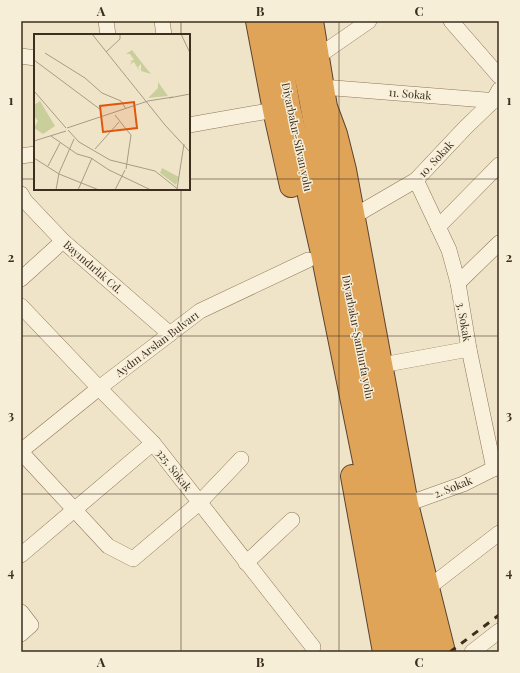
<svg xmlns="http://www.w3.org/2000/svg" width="520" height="673" viewBox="0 0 520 673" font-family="'Playfair Display',serif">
<rect width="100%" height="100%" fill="#f0e4c8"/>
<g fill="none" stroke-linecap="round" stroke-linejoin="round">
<defs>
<g id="minor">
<path d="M106,21L108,35"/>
<path d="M162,21L164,35"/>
<path d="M451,21L499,76"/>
<path d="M21,56L35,58"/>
<path d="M317,57L369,21"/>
<path d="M322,87L498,101"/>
<path d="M189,125L274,110"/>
<path d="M21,156L35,154"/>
<path d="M416,180L449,250L458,283L469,349L494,469"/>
<path d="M21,194L25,201L63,241L170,334"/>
<path d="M361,212L416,180L465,128L493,101L499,90"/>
<path d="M438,227L499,165"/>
<path d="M21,279L63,241"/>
<path d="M458,283L499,243"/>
<path d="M21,306L99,388L153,443L313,647"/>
<path d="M382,365L469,349"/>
<path d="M21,451L99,388L200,311L308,260"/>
<path d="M21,452L108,546L133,559L199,503L241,459"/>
<path d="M407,504L463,484L499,466"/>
<path d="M21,555L153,443"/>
<path d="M246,563L292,520"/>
<path d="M428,588L499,533"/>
<path d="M21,612L31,625L21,634"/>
<path d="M472,652L499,631"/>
</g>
<g id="highway">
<path d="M257,21L274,110L291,186"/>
<path d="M274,21L289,107L322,253L375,515L405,652"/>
<path d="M294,21L304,70L308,87L334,225L349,292L378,443L423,652"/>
<path d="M312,21L326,107L336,134L345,170L407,504L444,652"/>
<path d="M352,476L384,652"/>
</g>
</defs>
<use href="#minor" stroke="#8d765c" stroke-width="16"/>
<use href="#highway" stroke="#5b4430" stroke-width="24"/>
<use href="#minor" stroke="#faf1dc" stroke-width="15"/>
<use href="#highway" stroke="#e0a458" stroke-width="22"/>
<path stroke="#3d2e20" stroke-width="3" stroke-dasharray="7 7" stroke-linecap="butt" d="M450,652L499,615"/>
</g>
<path fill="none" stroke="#3d2e20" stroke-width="1" stroke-opacity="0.55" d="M181,21V35M339,21V652M21,179H35M189,179H499M181,189V652M21,336H499M21,494H499"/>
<g text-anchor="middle" stroke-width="3" stroke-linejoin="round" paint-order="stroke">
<g font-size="11" fill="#3d2e20" stroke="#f7eed8">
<text transform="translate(410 94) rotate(5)" y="4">11. Sokak</text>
<text transform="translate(297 137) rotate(78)" y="4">Diyarbakır-Silvan yolu</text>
<text transform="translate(436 159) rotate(-47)" y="4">10. Sokak</text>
<text transform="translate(93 267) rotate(41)" y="4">Bayındırlık Cd.</text>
<text transform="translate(464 322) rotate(80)" y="4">3. Sokak</text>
<text transform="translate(358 337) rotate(79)" y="4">Diyarbakır-Şanlıurfa yolu</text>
<text transform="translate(157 344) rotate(-37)" y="4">Aydın Arslan Bulvarı</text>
<text transform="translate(174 470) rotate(52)" y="4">325. Sokak</text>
<text transform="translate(453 487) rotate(-22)" y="4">2. Sokak</text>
</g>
</g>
<g transform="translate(34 34)">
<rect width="156" height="156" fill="#f0e4c8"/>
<path d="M98,16L112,34L117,40L107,37V30L104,33L106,38L100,28L95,31L98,28L96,27L100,26L96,20H92ZM124,48L134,62L114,64L124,54ZM6,67L21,92L9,100L0,94L4,87L0,82V71ZM128,134L145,143L142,151L126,139Z" fill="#c9cf9b"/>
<path fill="none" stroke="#a89b85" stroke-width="1" d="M58,0L131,91M147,0L156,19M72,18L86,5V0M11,19L51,44L68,59L87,67L92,75M0,26L67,76M0,57L32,94M135,64L156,60M81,81L92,95M131,91L156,118M33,94L114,67L139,63M34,96L45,108L76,126L121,137L145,156M17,102L43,120L57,124L75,136L117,156M0,107L32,97M61,115L85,88M0,124L25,140L65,156M14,132L26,109M92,135L97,101L92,95M143,155L150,110M22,156L25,139L40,105M44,156L58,124M81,156L91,136"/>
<path fill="#df570d" fill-opacity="0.15" stroke="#df570d" stroke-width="2" d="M100,68L103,94L69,98L66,72Z"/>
<rect width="156" height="156" fill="none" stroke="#3d2e20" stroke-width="2"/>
</g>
<rect width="520" height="673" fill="none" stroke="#f7eed8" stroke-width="44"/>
<rect x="22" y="22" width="476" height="629" fill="none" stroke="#3d2e20" stroke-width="1.5"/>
<g font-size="13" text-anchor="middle" font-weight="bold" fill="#3d2e20">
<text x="101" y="16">A</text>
<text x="260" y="16">B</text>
<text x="419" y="16">C</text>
<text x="11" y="105">1</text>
<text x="509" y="105">1</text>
<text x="11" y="262">2</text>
<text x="509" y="262">2</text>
<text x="11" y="420">3</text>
<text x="509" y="420">3</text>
<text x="11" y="577">4</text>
<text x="509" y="577">4</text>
<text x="101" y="667">A</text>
<text x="260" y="667">B</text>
<text x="419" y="667">C</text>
</g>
</svg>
